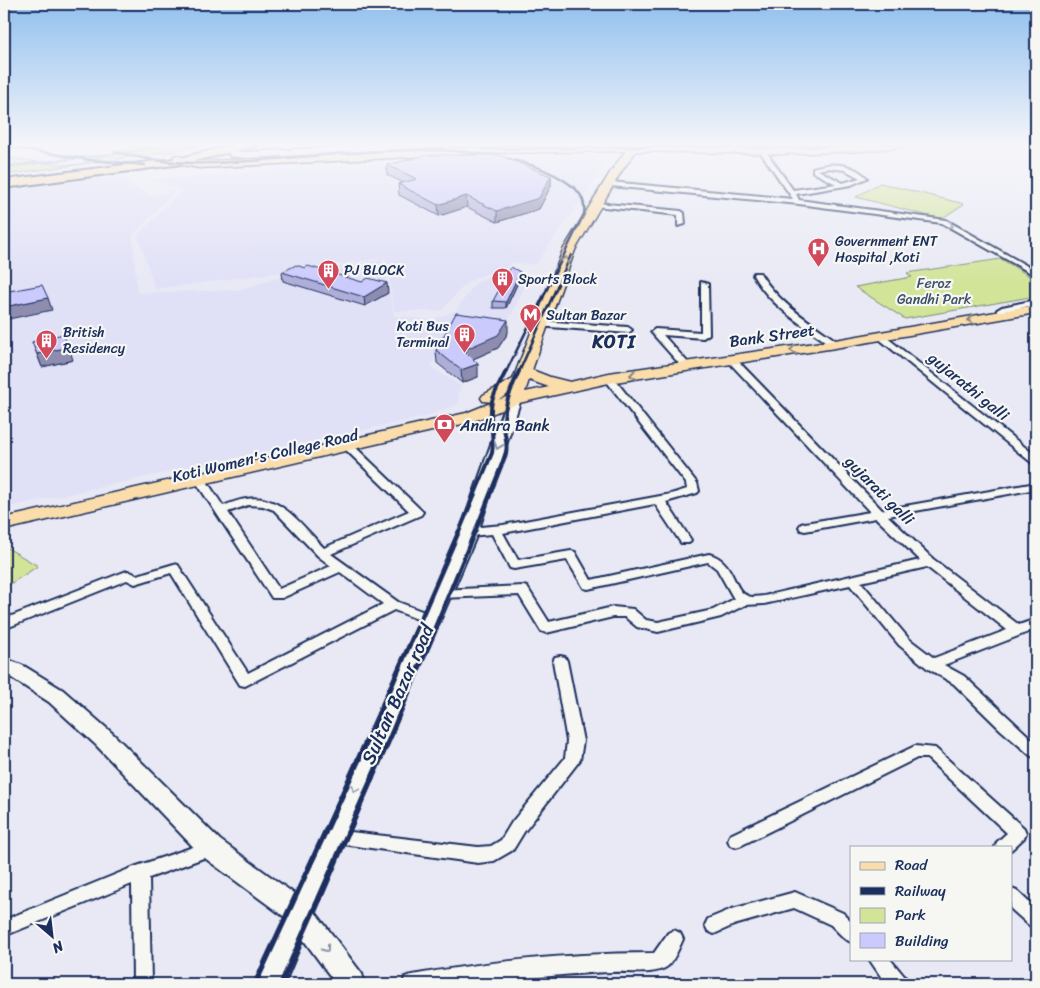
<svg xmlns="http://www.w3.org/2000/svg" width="1040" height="988" viewBox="0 0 1040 988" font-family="Sriracha,sans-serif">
<rect width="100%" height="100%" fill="#e9e9f5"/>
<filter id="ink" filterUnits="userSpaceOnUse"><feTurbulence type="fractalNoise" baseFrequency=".02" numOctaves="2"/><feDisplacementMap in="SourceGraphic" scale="10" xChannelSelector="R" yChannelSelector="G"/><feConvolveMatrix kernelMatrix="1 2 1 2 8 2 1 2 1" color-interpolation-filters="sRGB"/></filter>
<g filter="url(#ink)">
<g fill="#e0e0f7">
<path d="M595,152L611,157L535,265L511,262L503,272L485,274L468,281L441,311H394L386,258L155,289L138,236L182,190L150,180L439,159Z"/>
<path d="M116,178L128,179L130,187L136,188L150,196L175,190L133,235L137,293L238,290L295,273L383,260L394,316L432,320L456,310L475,284L491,275L529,278L504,329L455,324L431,367L461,386L458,394L459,404L424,417L4,508V186Z"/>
</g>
<g fill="#d2e498" stroke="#768a7b">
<path d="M139,144H210L174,151L4,175V157L51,164L78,165Z"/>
<path d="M880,183L964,204L941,219L856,197Z"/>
<path d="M1001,259L1036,280V296L905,319L855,287L912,277L907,273L913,272Z"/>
<path d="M4,546L38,566L4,588Z"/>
</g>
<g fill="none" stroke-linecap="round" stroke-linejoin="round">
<path stroke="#7491ba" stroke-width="2.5" d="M4,167L137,151L166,144"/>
<defs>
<g id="street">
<path d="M454,144H460V146L455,147Z"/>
<path d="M760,149H764L793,190L836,184L813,172V168C832,162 852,163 867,178L851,185L796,194L799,200L946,220L1036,271V276L942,223L799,204L610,186L607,184L610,182L793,199L759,150ZM828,168L845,170L860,178L843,183L818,170Z"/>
<path d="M597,203L681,211L684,213L685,224L678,226V215L595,206L594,205Z"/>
<path d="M754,273H760C779,304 809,321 838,342V346H832C803,325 771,307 753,275Z"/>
<path d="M701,282L708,284L709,334L703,338L663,335L691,366L686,369L683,368L651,332L655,329L701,332Z"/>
<path d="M1036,300V304L1008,311L1004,313L1003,318H997L996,316L997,310L1002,307Z"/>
<path d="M540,321L628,327L632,330L628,333L537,326L536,324Z"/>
<path d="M881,333L1036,456V464L1032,463L878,338V334Z"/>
<path d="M731,356L734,357L882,510L1036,483V489L888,516L933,559L1019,625L1036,619V629L944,665L964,676L1036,743V758L1031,756L1001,730L954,684L927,668L899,645L850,585L764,604L745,605L721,617L658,632L637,627L625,617H613L546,633L541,631L519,595L441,598L436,597L435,594L436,591L441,590L523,586L527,587L549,622L613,607L633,609L646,620L658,622L713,610L734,599L717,569L708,562L588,589L584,588L567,560L514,569L510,568L492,534L469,536L463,532L469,528L503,525L671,494L687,489L686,483L604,378L609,375L612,376L697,483L699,491L697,493L666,502L691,540L689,543H681L655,504L503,533L518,560L571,551L575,552L591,580L709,554C736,561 732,591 748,596C753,598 759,596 764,596L920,560L876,518L805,531L801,530L799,527L801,524L805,523L870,512L728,361V357ZM927,567L1007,630L934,658L909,639L861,582Z"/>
<path d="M347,442L351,443L423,512L421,515L331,554L398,602L435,616L437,619L435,622H425L394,610L245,686L240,685L171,573L135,584L127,580L4,629V619L124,572L128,571L137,575L174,564L178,565L248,673L383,604L340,572L282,598H272L194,479L196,477H204L223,506C231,503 238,500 246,499C281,493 302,526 324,548L409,511L343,447L342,445L343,443ZM248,505L263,506L274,510L318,556L331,566L279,589L228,512Z"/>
<path d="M560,656L565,657L567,661L583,741L580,760L524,832L513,850L494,861L478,863L328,842L326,837L328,832L334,830L478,847L491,846L501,840L512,822L565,758L567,741L553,661L555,657Z"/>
<path d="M915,746L935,748L1024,828L1026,833L1024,838L1011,850V847H995L997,842L1007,833L927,758H917L742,845L736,847L730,845L728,840L730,835Z"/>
<path d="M211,841L217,843L219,848L217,853L149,878L151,984H133L132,884L4,936V920L134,867Z"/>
<path d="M1011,889L1017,891L1036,909V928L1030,926L1011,909Z"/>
<path d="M795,892L843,913L851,921V942L845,939L831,925L794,908L734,925L714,934L708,931L705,925L708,919L732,909Z"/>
<path d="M674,930L680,933L683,939C680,946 674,960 668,966C655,976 628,971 612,972C542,974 472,988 403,984L405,977L412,975C492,961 572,953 654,953L668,933Z"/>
<path d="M869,959H890L905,977L907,984H886Z"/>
</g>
<g id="secondary">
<path d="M390,144H444L440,147L246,158L230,156L228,151L235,145L239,148L237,152H246Z"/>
<path d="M514,395L519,396L521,399L478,532L315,912L362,974L365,984H336L303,939L284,984H257L286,918L202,856L96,745L49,702L4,673V658L24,666L63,690L112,733L220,840L296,895L460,532L507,399L509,396Z"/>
</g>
<path id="primary" d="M871,144H907L902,147L863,151L782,154L636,151L621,172L575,250L532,370L550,377L570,382L609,373L835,340L1036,305V313L835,348L609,383L519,403L471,422L4,530V518L466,413L493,402L483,401L481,398L483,395L513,379L563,250L611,171L626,151L488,153L199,168L182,165L174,160V156L178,155L189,161H199C321,158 443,146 566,145C667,144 770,155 871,144ZM529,380L549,387L525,392ZM510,393L512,395L498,400Z"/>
<path id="highway" d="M236,144H256L255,146L181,164L4,188V180L181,158Z"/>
</defs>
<use href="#street" stroke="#1b2f5e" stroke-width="4"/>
<use href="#secondary" stroke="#1b2f5e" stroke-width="4"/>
<use href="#primary" stroke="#1b2f5e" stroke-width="3"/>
<use href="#highway" stroke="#1b2f5e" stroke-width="4"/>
<use href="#street" fill="#f6f6f2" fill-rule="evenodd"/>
<use href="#secondary" fill="#f6f6f2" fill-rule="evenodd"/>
<use href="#primary" fill="#faddab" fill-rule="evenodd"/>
<use href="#highway" fill="#faddab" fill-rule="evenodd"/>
<g stroke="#1b2f5e" stroke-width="2.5">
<path d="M4,146L91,160L145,165"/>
<path d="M482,149L862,144"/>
<path d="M115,152C146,160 177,164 209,163C312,161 461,128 555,175C571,184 587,193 584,214L506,372"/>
<path d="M519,372L571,255"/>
</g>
<g stroke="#1b2f5e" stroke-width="4">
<path d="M459,532L492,453C495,436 488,418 492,401C495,391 502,380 506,371"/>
<path d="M475,532L506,454C508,442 505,438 504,427C503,406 511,389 519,371"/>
</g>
<g stroke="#1b2f5e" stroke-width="4.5">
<path d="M371,734L459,531"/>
<path d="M391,734L475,531"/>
</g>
<g stroke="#1b2f5e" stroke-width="5.5">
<path d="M255,984L371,733"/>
<path d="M281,984L392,733"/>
</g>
</g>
<g fill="#afaed9" stroke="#1b2f5e">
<path d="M387,165L551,176V186L539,209L497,222L467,207L439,216L399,195L398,184L404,183L387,175Z"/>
<path d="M282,272L388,293L365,306L283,281Z"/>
<path d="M520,278L506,308H493V301Z"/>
<path d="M508,333L498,348L473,359L478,377L462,383L437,363L436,350Z"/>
<path d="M32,342L73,360L42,367Z"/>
</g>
<g fill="#8e8db0" stroke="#1b2f5e">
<path d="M551,176V186L539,209L497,222V211Z"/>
<path d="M466,196L467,207L439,216L438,205Z"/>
<path d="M520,272V278L506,308V302Z"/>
<path d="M387,283L388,293L365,306L364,297Z"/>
<path d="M48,298L52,310L4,320V307Z"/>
<path d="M508,320V333L498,348L464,363V350Z"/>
<path d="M69,347L73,360L42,367L37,354Z"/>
<path d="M478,364V377L462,383L461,370Z"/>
</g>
<g fill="#cbcafc" stroke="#1b2f5e">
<path d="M427,155H499L551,176L539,198L497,211L466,196L438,205L398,184L417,179L387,165Z"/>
<path d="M296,265L305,268L308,266L362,282L368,278L387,283L364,297L282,272Z"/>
<path d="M511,267L520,272L506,302L493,301Z"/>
<path d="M42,285L48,298L4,307V292Z"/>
<path d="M456,313L508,320L498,335L464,350L478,364L461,370L436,350Z"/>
<path d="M63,334L69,347L37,354L32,342Z"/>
</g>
<defs><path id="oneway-chevron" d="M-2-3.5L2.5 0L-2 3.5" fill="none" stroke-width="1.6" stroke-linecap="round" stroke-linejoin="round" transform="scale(1.25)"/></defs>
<g stroke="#8892a8">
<use href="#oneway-chevron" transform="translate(950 225) rotate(24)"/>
<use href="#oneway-chevron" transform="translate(498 446) rotate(109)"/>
<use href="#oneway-chevron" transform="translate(355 789) rotate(114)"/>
<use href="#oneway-chevron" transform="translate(326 949) rotate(54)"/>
</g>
<g stroke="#8a8684">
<use href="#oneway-chevron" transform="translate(565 260) rotate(-69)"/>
<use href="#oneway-chevron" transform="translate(971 320) rotate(170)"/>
<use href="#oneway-chevron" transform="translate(793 350) rotate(172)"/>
<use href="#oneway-chevron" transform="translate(633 375) rotate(171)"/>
</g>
</g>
<linearGradient id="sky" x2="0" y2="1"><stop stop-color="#91c0ee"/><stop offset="0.51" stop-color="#f5f5fa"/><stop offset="1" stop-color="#f5f5fa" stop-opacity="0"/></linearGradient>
<rect width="1040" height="283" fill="url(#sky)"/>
<defs>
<symbol id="hospital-pin" viewBox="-11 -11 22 30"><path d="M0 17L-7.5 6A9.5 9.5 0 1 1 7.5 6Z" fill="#d1495b" stroke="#f6f6f2"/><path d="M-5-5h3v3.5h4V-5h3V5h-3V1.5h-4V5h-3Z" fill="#fff"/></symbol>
<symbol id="building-pin" viewBox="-11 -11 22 30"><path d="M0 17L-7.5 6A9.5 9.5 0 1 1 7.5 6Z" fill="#d1495b" stroke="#f6f6f2"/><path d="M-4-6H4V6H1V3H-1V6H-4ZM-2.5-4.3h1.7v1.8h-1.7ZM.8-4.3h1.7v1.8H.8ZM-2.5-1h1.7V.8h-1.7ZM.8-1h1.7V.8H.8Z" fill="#fff"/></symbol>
<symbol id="metro-pin" viewBox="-11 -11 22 30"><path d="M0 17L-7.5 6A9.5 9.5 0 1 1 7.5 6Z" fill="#d1495b" stroke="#f6f6f2"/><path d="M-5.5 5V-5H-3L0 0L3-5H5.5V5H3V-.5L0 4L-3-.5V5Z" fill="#fff"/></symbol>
<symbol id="bank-pin" viewBox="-11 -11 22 30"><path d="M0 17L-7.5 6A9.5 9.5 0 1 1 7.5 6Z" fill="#d1495b" stroke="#f6f6f2"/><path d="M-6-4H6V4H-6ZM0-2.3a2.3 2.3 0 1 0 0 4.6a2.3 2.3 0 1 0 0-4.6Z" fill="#fff"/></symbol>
</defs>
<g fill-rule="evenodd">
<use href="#hospital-pin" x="806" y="236" width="25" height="34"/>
<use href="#building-pin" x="316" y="258" width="25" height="34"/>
<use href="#building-pin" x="490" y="266" width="25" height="34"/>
<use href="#metro-pin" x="518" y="302" width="25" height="34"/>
<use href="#building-pin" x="452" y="322" width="25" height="34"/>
<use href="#building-pin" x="34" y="328" width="25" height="34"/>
<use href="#bank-pin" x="432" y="412" width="25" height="34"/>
</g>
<g text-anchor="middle" stroke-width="4.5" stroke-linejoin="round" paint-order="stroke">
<g font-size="14" fill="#1b2f5e" stroke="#f6f6f2" text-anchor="start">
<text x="835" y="246">Government ENT<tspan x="835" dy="16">Hospital ,Koti</tspan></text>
<text x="344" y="275">PJ BLOCK</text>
<text x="518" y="284">Sports Block</text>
<text x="546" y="320">Sultan Bazar</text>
<text x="449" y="331" text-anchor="end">Koti Bus<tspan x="449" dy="16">Terminal</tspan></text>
<text x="63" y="337">British<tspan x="63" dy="16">Residency</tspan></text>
</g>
<g font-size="14" fill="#40536a" stroke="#f6f6f2">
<text x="934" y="288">Feroz<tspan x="934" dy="16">Gandhi Park</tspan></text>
</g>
<g font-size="16" fill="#1b2f5e" stroke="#f6f6f2">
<text transform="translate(772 335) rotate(-8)" y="6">Bank Street</text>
<text transform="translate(969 386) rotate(39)" y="6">gujarathi galli</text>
<text transform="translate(265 455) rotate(-13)" y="6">Koti Women's College Road</text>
<text transform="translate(880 490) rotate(45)" y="6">gujarati galli</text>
</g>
<g font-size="16" fill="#1b2f5e" stroke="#f6f6f2" text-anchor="start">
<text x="460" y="431">Andhra Bank</text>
</g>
<g font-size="18" font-weight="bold" letter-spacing="1" fill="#1b2f5e" stroke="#f6f6f2">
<text x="614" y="348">KOTI</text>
</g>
<g font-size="19" fill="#1b2f5e" stroke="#f6f6f2">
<text transform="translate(397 694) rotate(-66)" y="7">Sultan Bazar road</text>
</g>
</g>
<rect width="1040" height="988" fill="none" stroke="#f6f6f2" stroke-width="20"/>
<rect x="10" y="10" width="1020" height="968" fill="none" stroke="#1b2f5e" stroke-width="2" filter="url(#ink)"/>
<rect x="850" y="846" width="162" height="115" fill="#f6f6f2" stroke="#9ea6b7"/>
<rect x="860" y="862" width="25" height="8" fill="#faddab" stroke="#9ea6b7"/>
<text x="895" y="870" font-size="15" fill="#1b2f5e">Road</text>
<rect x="860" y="887" width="25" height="8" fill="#1b2f5e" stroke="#9ea6b7"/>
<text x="895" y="896" font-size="15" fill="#1b2f5e">Railway</text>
<rect x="860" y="908" width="25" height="15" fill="#d2e498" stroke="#9ea6b7"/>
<text x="895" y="920" font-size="15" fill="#1b2f5e">Park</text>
<rect x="860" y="933" width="25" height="15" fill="#cbcafc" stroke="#9ea6b7"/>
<text x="895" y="946" font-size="15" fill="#1b2f5e">Building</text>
<g transform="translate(52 936) rotate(152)" stroke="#f6f6f2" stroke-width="4" paint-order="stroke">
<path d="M0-4L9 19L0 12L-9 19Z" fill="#1b2f5e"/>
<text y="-8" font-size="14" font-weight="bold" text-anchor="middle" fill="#1b2f5e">N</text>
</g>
</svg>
